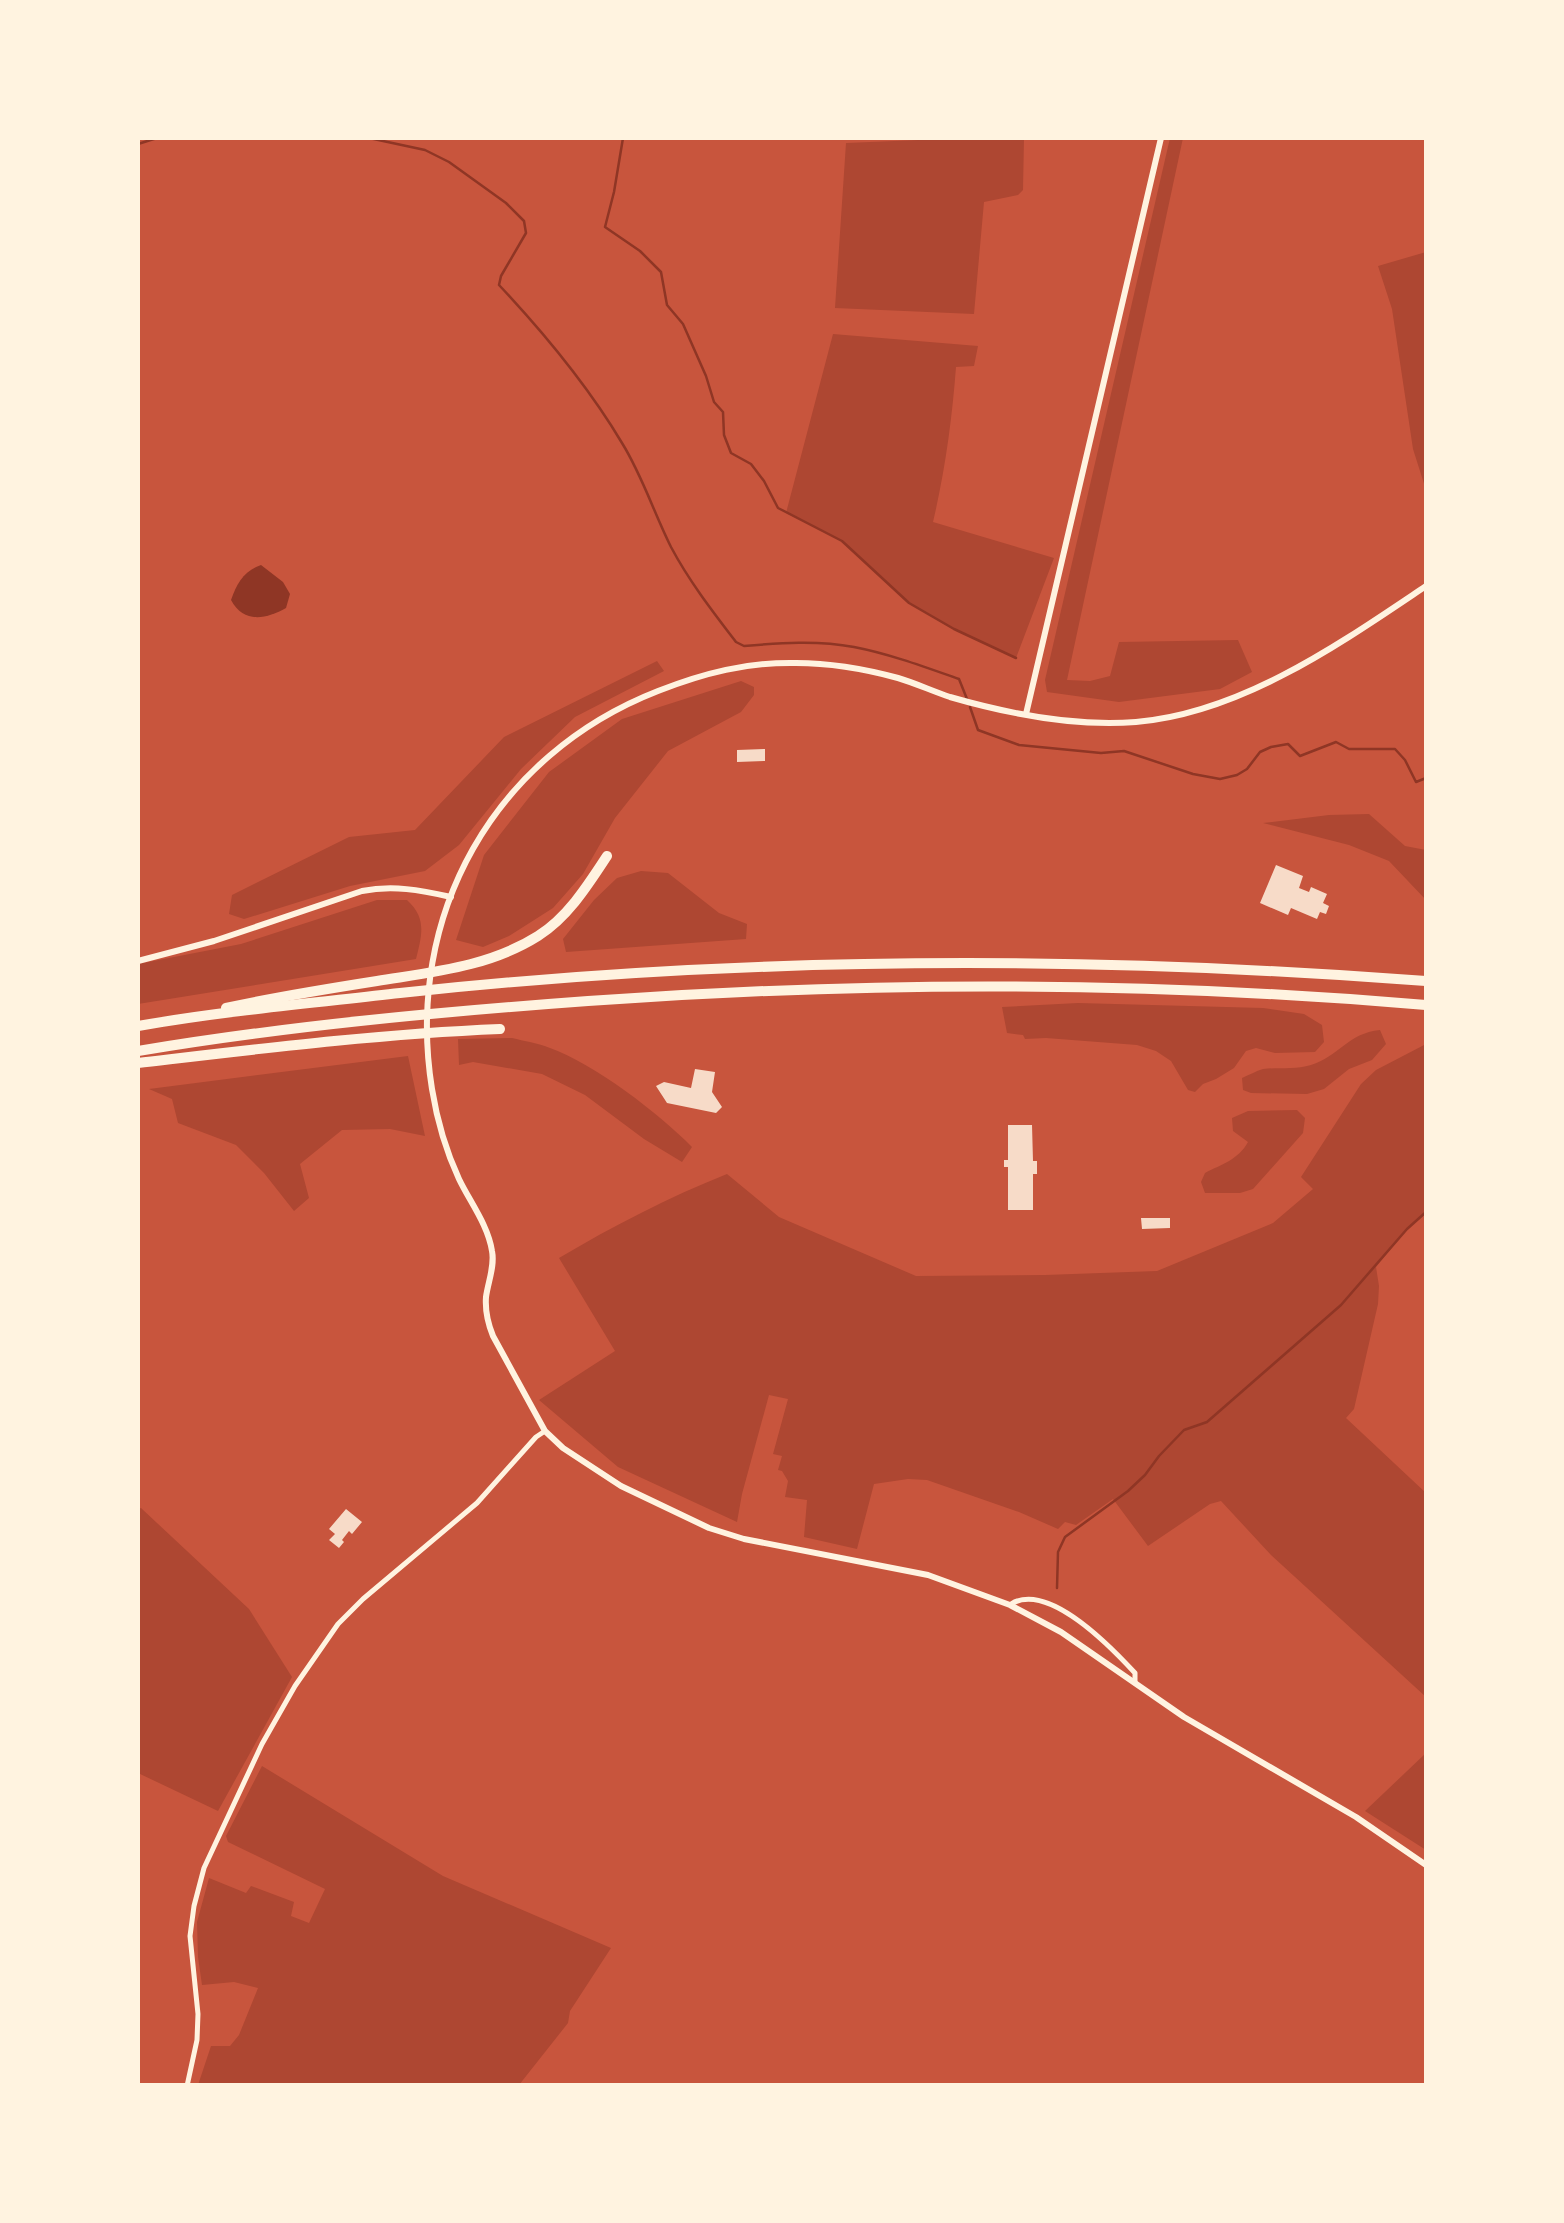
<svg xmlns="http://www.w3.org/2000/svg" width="1564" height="2223" viewBox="0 0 1564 2223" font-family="Barlow,sans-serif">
<rect width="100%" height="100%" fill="#c8553d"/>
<g fill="#ae4732">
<path d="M967,138H1024L1023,190L1018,195L984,202L974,314L835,308L846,143Z"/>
<path d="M1170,138H1183L1067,680L1090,681L1110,676L1119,642L1238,640L1252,672L1220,689L1119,702L1047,692L1045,680Z"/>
<path d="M1426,252V490L1413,449L1392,309L1378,266Z"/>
<path d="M833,334L978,346L974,366L956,367C952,420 945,471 933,522L1054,558L1016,658L951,628L909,603L842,541L786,513Z"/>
<path d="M657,661L664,671L575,717L521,769L459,845L425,871L350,886L244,919L229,914L232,895L349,837L415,830L504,737Z"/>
<path d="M741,681L754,687V695L741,712L668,751L615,818L583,874L553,908L509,936L483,947L456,940L484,855L549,772L622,719Z"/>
<path d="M1369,814L1405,846L1426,850V900L1389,861L1349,845L1263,823L1329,815Z"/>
<path d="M641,871L668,873L719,913L747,924L746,939L566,952L563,939L594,900L617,878Z"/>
<path d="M377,900H407C427,918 422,935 416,959L138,1004V964L241,944Z"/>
<path d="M1078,1003L1263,1008L1304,1014L1322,1025L1324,1042L1315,1052L1275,1053L1256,1048L1246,1051L1234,1068L1216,1079L1203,1084L1195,1092L1188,1090L1171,1061L1156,1051L1137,1045L1046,1038L1025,1039L1023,1035L1007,1033L1002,1007Z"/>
<path d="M1380,1030L1386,1044L1372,1060L1349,1069L1324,1089L1307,1094L1251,1093L1243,1090L1242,1078C1249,1075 1256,1071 1263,1069C1279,1067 1295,1070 1311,1065C1338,1057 1348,1033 1380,1030Z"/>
<path d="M512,1038C524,1041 538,1043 550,1048C593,1063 660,1114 692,1147L682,1162L644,1139L585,1095L542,1074L473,1062L459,1065L458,1039Z"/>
<path d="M1426,1044V1212L1407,1229L1376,1267L1379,1286L1378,1304L1354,1409L1346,1418L1426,1493V1697L1271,1555L1221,1501L1210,1504L1148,1546L1113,1499L1076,1525L1065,1522L1058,1529L1019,1512L927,1480L908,1479L874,1484L857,1549L804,1537L807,1500L785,1497L788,1481L782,1471L778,1470L782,1456L773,1454L788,1399L769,1395L742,1494L737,1522L618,1467L539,1400L615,1351L559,1258C613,1226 669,1197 727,1174L779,1217L916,1276L1045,1275L1157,1271L1273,1223L1313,1189L1301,1177L1361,1084L1376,1070Z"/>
<path d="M408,1056L425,1136L390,1129L342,1130L300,1164L309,1198L294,1211L264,1173L236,1145L178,1123L172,1099L149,1089Z"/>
<path d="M1297,1110L1305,1118L1303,1133L1253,1189L1240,1193H1205L1201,1182L1205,1173C1222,1164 1238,1160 1248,1142L1233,1131L1232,1118L1248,1111Z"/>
<path d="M141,1508L249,1609L292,1677L218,1811L138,1773V1509Z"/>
<path d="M1426,1753V1850L1365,1811Z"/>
<path d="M262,1766L443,1876L611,1948L570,2011L568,2023L519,2085H198L211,2046H230L239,2035L258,1988L234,1982L202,1985L198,1957L197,1922L209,1878L246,1893L251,1886L294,1902L291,1916L309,1923L325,1889L228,1842L226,1836Z"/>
</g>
<path fill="#8f3625" d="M261,565L283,582L290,594L286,608C266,619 244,624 231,600C237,583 244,571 261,565Z"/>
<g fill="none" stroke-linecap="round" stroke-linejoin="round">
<g stroke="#8f3625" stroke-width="2.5">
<path d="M369,138L425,150L449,162L506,203L524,221L526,233L501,276L499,285C544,333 588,386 622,443C642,475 654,513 671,547C689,581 713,612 736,642L744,646C780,643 817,640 854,647C890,654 925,667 959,679L967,699"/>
<path d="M623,138L614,192L605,227L640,251L661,272L667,305L683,324L706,376L714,402L723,412L724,435L731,453L751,464L764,481L778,508L842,541L909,603L954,629L1016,658"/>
<path d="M138,144L157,138"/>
<path d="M970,707L978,730L1019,745L1101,753L1124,751L1193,774L1220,779L1237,775L1247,769L1260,752L1271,747L1288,744L1300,756L1336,742L1349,749H1395L1405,760L1416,782L1426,778"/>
<path d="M1057,1588L1058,1552L1065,1537L1128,1491L1145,1475L1159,1456L1184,1430L1207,1422L1341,1305L1407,1229L1426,1212"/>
</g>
</g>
<g fill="#f7dbc8">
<path d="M765,749V761L737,762V750Z"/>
<path d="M1276,865L1303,876L1299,888L1309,892L1311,887L1327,894L1323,903L1329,906L1326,914L1320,912L1317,919L1291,908L1288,915L1260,903Z"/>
<path d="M695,1069L715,1072L712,1092L722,1107L716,1113L667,1103L656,1086L664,1082L691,1088Z"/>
<path d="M1008,1125H1032L1033,1161H1037V1174H1033V1210H1008V1167H1004V1160H1008Z"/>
<path d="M1141,1218H1170V1228L1142,1229Z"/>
<path d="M346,1509L362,1522L352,1534L349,1531L342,1540L344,1542L339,1548L329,1540L335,1534L329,1529Z"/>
</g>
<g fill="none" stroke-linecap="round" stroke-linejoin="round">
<g stroke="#fff3e0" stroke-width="5">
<path d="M1011,1604C1048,1581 1112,1648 1135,1673V1683"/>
<path d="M187,2086L197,2040L198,2014L190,1936L194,1906L204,1868L262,1744L295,1686L338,1624L363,1599L477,1503L536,1437L545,1431"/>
</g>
<g stroke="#fff3e0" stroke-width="6">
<path d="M1426,586C1341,643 1242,713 1136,722C1075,727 1009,714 950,697C932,691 915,683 898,678C865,669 830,663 796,663C747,662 704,673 658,691C494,755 404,915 432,1089C437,1120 446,1151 459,1179C470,1202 488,1225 492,1251C495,1266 488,1282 486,1297C485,1311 488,1324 493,1336L545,1431L563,1448L621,1486L709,1528L744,1539L928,1575L1010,1605L1061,1632L1184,1717L1356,1817L1426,1865"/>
<path d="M1026,714L1161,138"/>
<path d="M138,961L214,941L362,891C393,885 420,890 451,897"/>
</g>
<g stroke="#fff3e0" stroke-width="10">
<path d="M226,1008C276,997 326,989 377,981C432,972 489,967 538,936C568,917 588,885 607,856"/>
<path d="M138,1026C224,1011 313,1003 400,993C741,956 1085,955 1426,981"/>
<path d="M138,1051C287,1026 438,1012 588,1001C867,981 1148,981 1426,1005"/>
<path d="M138,1063C258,1049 378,1034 500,1029"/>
</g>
</g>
<rect width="1564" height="2223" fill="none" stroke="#fff3e0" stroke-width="280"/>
</svg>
